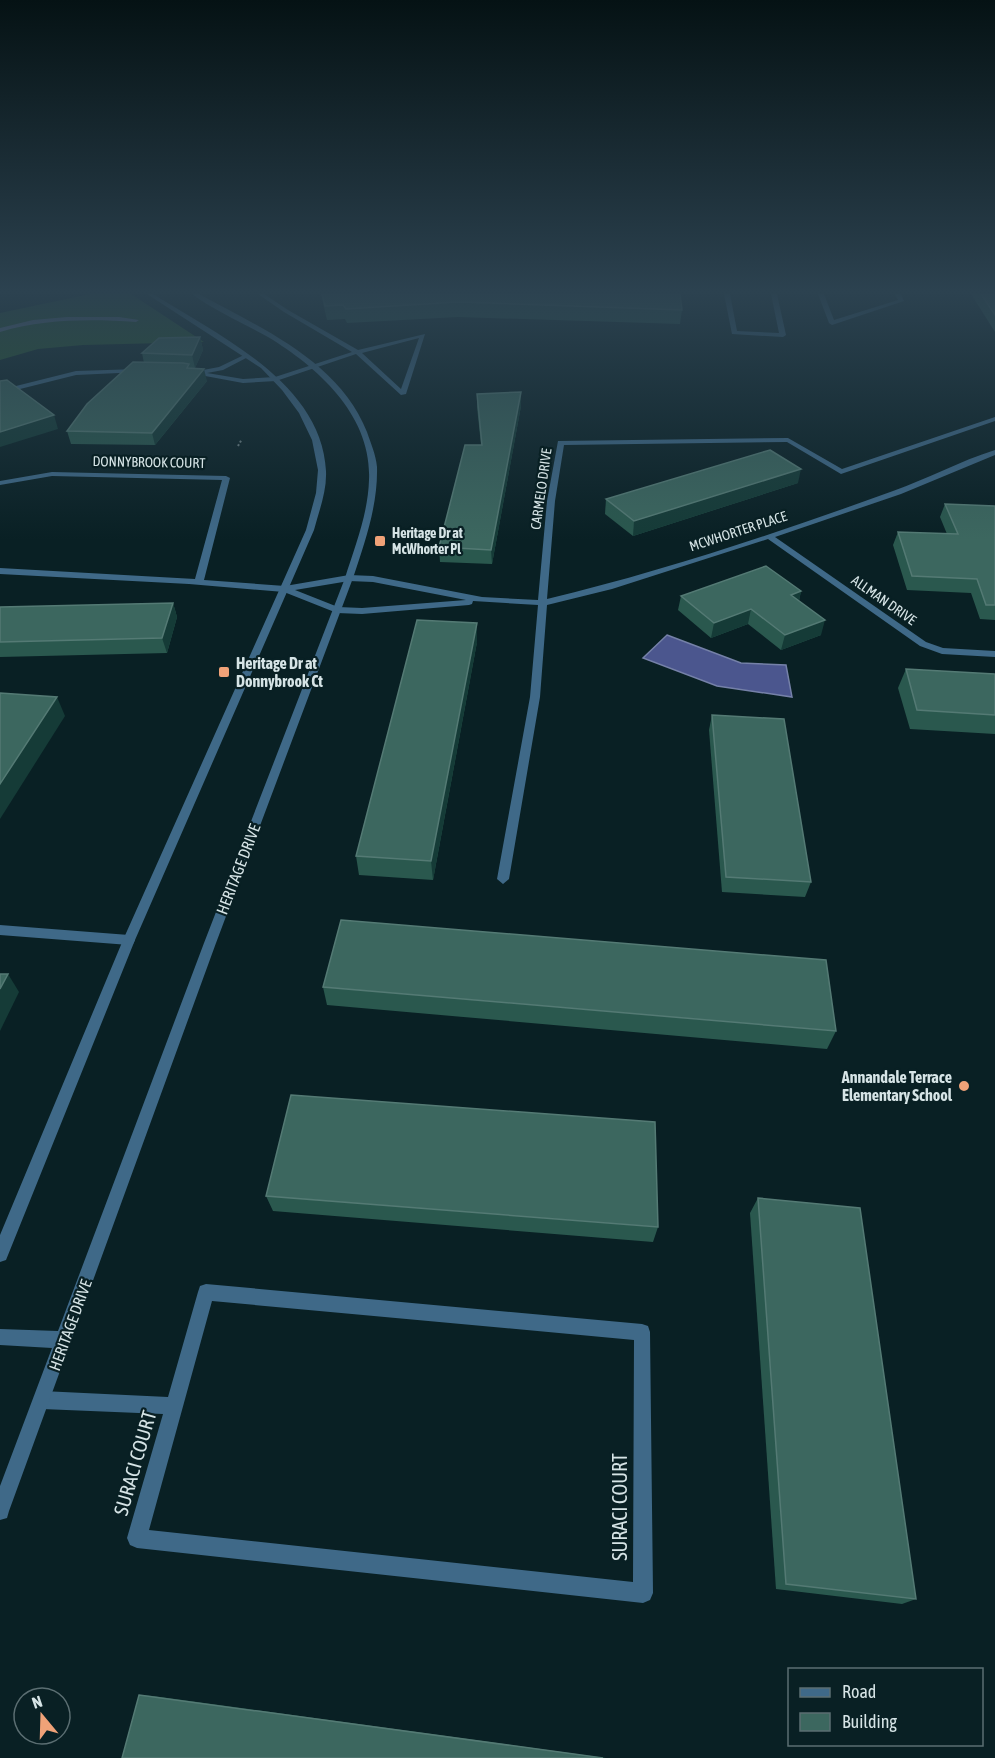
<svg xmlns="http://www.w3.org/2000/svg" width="995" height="1758" viewBox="0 0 995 1758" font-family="'Asap Condensed',sans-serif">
<rect width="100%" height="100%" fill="#092024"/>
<path fill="#295b2d" d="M90,294H131L204,342L83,345L38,349L0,360V313Z"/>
<path fill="#4b568e" stroke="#7581a8" stroke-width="1.5" d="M667,635L741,663L786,665L792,697L717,686L643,658Z"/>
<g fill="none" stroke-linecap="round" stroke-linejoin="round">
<path fill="#7581a8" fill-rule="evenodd" d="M67,317H119L139,320L136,322C89,319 45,319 0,332V328L33,320Z"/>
<path stroke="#708285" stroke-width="2" stroke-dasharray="2 2" stroke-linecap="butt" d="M238,446L242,439"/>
<g fill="#3f6988" fill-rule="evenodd">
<path d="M258,294H264L288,310L358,350L425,334L406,394L401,395L356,354L276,381L243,383L189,373V371L202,372L203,370L219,367L246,354L248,355V357L223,370L207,373L243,379L275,377L352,352L284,312ZM419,338L401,389L362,353Z"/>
<path d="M724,294H730L737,331L779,333L771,294H777L786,335L783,337L732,334Z"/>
<path d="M818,294H824L834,320L898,300L895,294H901L904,301L832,325L829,323Z"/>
<path d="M138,369L141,371L140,372L76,375L0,394V390L76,371Z"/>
</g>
<g fill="#3f6988" fill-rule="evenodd">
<path d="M995,417V421L841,474L787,442L564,445L555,501L547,599C664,571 780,532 893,491C927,479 960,461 995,450V455L901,494L775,537L926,642L943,648L995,651V657L942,654L920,646L768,539L612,589L547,605L540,697L509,879L503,884L497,879L530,697L538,605L473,601L472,604L469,605L362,614L337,613L284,592L189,584L0,574V568L195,579L222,480L52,476L0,485V481L52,472L226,476L230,478L204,580L285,586L349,575L373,576L482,597L538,600L547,501L558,441L788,438L842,469ZM349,581L373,582L466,600L362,608L338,607L295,590Z"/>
<path d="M0,925L129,935L133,936L135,940L133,944L129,945L0,935Z"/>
<path d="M206,1284L642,1324L648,1326L650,1332L653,1593L650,1600L643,1603L137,1548L130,1545L127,1538L163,1414L42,1409L36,1406L33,1400L36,1394L42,1391L168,1397L198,1292L200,1286ZM212,1301L634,1340L633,1582L149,1530Z"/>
</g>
<g fill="#3f6988" fill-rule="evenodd">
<path d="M147,294H153C218,335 322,383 326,471C327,491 319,511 314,530L135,940L6,1260L0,1262V1235L123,940L306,530L316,493L318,470L312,440L299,413L282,390L261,368Z"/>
<path d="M192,294H199C261,328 339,361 367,432C371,444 376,455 377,467C378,505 365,542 353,578L216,943L9,1511L7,1518L0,1520V1486L52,1348L0,1345V1329L58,1331L204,943L345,578C355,546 368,514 369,480C372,416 319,368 268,337C243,323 215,311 192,294Z"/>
</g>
</g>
<g fill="#2a584e">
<path d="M321,294H680L682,310L680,324L458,317L347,323L345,319L327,320Z"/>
<path d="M971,294H995V332Z"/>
<path d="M200,337L203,350L195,368L207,381L155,445L71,444L67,431L144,363L142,353Z"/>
<path d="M521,392V406L492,564L440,562L439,547L481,445L477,407V394Z"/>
<path d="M798,483L633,536L605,514L606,499Z"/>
<path d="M945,504L995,506V620L980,619L971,593L907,590L893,545L898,532L947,534L940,517Z"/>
<path d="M801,591L799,601L821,635L781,650L748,624L711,638L678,610L681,596Z"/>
<path d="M173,603L177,617L167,653L0,657V607Z"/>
<path d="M477,642L433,880L359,875L356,856Z"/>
<path d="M906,669L995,674V734L910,729L898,688Z"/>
<path d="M712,715L811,882L805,897L722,892L709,730Z"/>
<path d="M323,987L836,1031L827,1049L327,1005Z"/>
<path d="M266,1196L658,1227L653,1242L273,1211Z"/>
<path d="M758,1198L916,1599L902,1604L776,1589L750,1213Z"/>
<path d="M139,1695L153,1696L606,1758H122Z"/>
</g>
<g fill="#153b37">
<path d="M200,337L203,350L195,368L192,355Z"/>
<path d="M204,369L207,381L155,445L152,433Z"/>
<path d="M521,392V406L492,564L491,550Z"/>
<path d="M54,415L58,429L0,447V432Z"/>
<path d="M801,469L798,483L633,536L634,521Z"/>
<path d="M801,591L798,606L791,595Z"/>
<path d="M173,603L177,617L167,653L162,638Z"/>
<path d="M751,609L748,624L711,638L714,623Z"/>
<path d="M825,620L821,635L781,650L785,635Z"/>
<path d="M477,623V642L433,880L431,861Z"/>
<path d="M57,697L65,716L0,819V784Z"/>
<path d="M8,974L19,992L0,1031V989Z"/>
</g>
<g fill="#3c675f" stroke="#547a74" stroke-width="1.5">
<path d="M322,294H680L682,310L458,302L346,309L343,305L325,306Z"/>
<path d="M981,294H995V315Z"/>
<path d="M200,337L192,355L142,353L159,338Z"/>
<path d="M133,362L183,363L189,364L187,368L204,369L152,433L67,431L87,404Z"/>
<path d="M7,380L54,415L0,432V381Z"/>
<path d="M521,392L491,550L439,547L465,445H482L477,394Z"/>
<path d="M770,450L801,469L634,521L606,499Z"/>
<path d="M945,504L995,506V605H986L977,579L912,576L898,532L958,534Z"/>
<path d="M766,566L801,591L791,595L825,620L785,635L751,609L714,623L681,596Z"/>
<path d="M173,603L162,638L0,642V607Z"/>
<path d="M417,620L477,623L431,861L356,856Z"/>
<path d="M906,669L995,674V715L917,710Z"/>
<path d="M0,693L57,697L0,784Z"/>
<path d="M712,715L784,719L811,882L726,877Z"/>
<path d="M341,920L826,960L836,1031L323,987Z"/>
<path d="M0,974H8L0,989Z"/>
<path d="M291,1095L655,1122L658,1227L266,1196Z"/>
<path d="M758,1198L860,1208L916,1599L786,1584Z"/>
<path d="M139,1695L603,1758H122Z"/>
</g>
<linearGradient id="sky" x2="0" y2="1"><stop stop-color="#051214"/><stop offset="0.54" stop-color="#2c4250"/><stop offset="1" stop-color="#2c4250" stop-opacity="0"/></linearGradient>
<rect width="995" height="540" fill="url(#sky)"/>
<g fill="#f0a278" stroke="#092024" stroke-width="2">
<rect x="374" y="535" width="12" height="12" rx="3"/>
<rect x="218" y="666" width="12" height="12" rx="3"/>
<circle cx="964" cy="1086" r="6"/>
</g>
<g text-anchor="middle" stroke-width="4.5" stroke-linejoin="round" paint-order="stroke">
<g font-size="14" fill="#d6e4e6" stroke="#092024">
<text transform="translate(149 462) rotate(1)" y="5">DONNYBROOK COURT</text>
<text transform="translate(541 489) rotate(-82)" y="5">CARMELO DRIVE</text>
<text transform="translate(738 531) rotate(-18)" y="5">MCWHORTER PLACE</text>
<text transform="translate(884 600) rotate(35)" y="5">ALLMAN DRIVE</text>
</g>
<g font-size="14" font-weight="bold" fill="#d6e4e6" stroke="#092024" text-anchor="start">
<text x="392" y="538">Heritage Dr at<tspan x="392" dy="16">McWhorter Pl</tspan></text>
</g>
<g font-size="16" font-weight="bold" fill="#d6e4e6" stroke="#092024" text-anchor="start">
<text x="236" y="669">Heritage Dr at<tspan x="236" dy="18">Donnybrook Ct</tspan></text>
<text x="952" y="1083" text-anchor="end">Annandale Terrace<tspan x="952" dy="18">Elementary School</tspan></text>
</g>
<g font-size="16" fill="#d6e4e6" stroke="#092024">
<text transform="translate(238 869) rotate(-69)" y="6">HERITAGE DRIVE</text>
<text transform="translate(70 1325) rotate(-70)" y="6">HERITAGE DRIVE</text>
</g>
<g font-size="20" fill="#d6e4e6" stroke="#092024">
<text transform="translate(135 1463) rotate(-74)" y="7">SURACI COURT</text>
<text transform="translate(620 1507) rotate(-90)" y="7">SURACI COURT</text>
</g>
</g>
<rect x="788" y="1668" width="195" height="78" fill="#092024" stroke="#5b6e72" stroke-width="1.5"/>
<rect x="800" y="1688" width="30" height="9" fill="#3f6988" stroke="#5b6e72" stroke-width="1.5"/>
<text x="842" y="1698" font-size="18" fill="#d6e4e6">Road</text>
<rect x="800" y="1713" width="30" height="18" fill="#3c675f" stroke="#5b6e72" stroke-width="1.5"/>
<text x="842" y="1728" font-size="18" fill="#d6e4e6">Building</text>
<g transform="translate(42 1716) rotate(341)"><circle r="28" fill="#092024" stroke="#5b6e72" stroke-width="1.5"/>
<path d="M0-4.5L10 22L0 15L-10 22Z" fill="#f0a278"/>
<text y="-9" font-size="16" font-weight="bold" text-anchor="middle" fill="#d6e4e6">N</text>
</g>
</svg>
